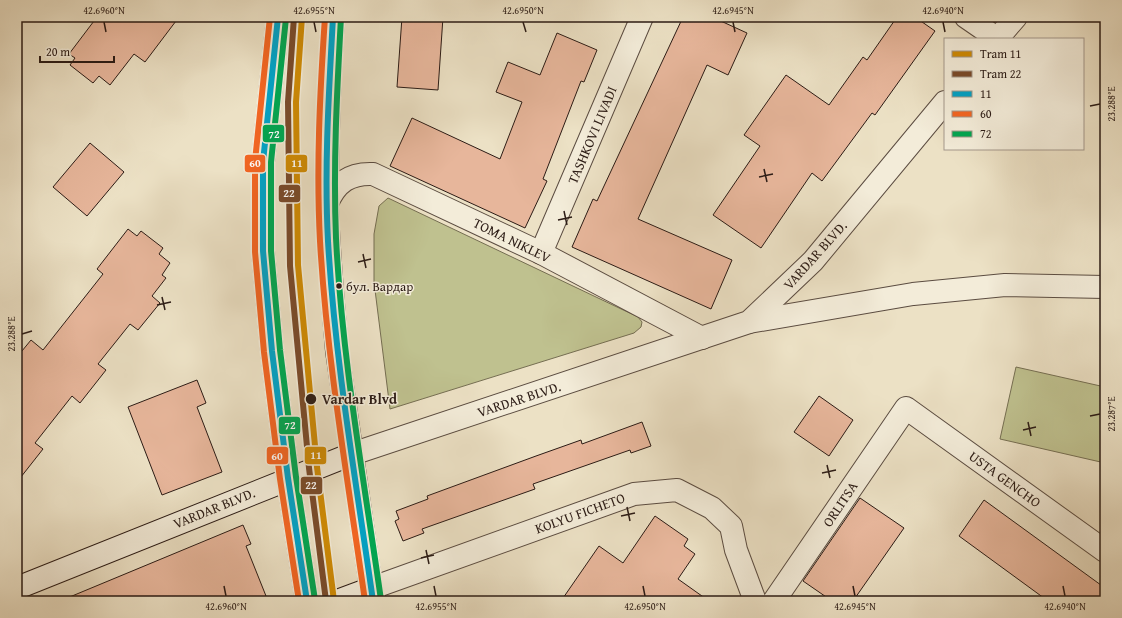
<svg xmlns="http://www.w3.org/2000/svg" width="1122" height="618" viewBox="0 0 1122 618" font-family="'Gentium Book Plus',serif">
<rect width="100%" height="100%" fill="#ece1c5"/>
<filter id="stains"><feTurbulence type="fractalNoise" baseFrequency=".005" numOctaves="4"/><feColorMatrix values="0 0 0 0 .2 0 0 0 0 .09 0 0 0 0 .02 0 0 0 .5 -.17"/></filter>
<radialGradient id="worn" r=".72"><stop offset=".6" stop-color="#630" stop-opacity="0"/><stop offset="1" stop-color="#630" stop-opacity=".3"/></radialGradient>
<g fill="#bfc18f" stroke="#756e52">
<path d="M388,198L638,317L642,322L641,327L634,333L390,409L374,282V234L379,206Z"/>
<path d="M1016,367L1105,387V463L1000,439Z"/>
</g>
<g fill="#e7b69b" stroke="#2b1b15">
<path d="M97,17H179L145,62L134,54L110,85L99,76L93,83L70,65L75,58L69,54Z"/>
<path d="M402,17H443L438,90L397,87Z"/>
<path d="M683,17H712L747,33L728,75L707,65L638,219L732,260L711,309L572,247L593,199L597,201Z"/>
<path d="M897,17H915L935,31L875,115L872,113L822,181L812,173L761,248L713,215L760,146L744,135L786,75L829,105L863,57L867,60Z"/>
<path d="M557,33L597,50L584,82L581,81L543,179L547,181L525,228L390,166L412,118L500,159L522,102L496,92L508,62L540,75Z"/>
<path d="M90,143L124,172L87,216L53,187Z"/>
<path d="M128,229L137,236L141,231L163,248L159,254L170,263L162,275L166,278L152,296L160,303L138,330L130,324L98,364L106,370L80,403L72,396L35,443L43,449L17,482V357L31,340L43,350L103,274L97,269Z"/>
<path d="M197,380L206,403L197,407L222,472L162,495L128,407Z"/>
<path d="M819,396L853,420L829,456L794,432Z"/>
<path d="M642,422L651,446L631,453L630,450L533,484L535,489L422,529L424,533L403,541L395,521L399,519L396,511L428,499L427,496L536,456L581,440L582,444Z"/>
<path d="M860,498L904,528L853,601H832L803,581Z"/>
<path d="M984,500L1105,588V601H1048L959,536Z"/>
<path d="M655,516L688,539L684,546L695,554L678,579L709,601H561L599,546L623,563Z"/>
<path d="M243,525L251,544L246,546L266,596L253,601H60Z"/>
</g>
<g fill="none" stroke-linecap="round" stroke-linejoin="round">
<defs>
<g id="street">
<path d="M966,17L998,39"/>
<path d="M997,39L1016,17"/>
<path d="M327,204C336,182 350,173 373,174L541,253L702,338"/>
<path d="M541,253L642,17"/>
<path d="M749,322L913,294L1005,285L1105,287"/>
<path d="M352,454L749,322L813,261L945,102"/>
<path d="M372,588L634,494L677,490L712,508L731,526L736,550L755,601"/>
<path d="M774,601L906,408L1105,551"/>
</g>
<g id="secondary">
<path d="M278,17L263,162V251L272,351L288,478L307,601"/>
<path d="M333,17C329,79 327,141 327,203C328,252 333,302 337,351L373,601"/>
<path d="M17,588L352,454"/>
<path d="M337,601L372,588"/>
</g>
</defs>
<use href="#street" stroke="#5b4c41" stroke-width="24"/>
<use href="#secondary" stroke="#2b1b15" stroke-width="24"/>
<use href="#street" stroke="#f3ecd9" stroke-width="22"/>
<use href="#secondary" stroke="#f3ecd9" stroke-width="22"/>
<defs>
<g id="bus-1">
<path d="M278,17L263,162V251L272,351L288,478L307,601"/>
<path d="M333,17C329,91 324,166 328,241C335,362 356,481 373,601"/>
</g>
<g id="bus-2">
<path d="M270,17L255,161V252L264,352L280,479L299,601"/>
<path d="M325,17C320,91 316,166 320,241C327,362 348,481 365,601"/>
</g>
<g id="bus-3">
<path d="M341,17C337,91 333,164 336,238C342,359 364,480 381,600"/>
<path d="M286,18L271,162V251L280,350L296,477L315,600"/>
</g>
</defs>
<use href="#bus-1" stroke="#f3ecd9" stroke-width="9"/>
<use href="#bus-2" stroke="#f3ecd9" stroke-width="9"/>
<use href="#bus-3" stroke="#f3ecd9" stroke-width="9"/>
<use href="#bus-1" stroke="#02a2c5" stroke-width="6"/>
<use href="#bus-2" stroke="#f26522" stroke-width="6"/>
<use href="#bus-3" stroke="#00a651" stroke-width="6"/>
<defs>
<path id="tram-1" d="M302,17L296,102L298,265L317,467L334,601"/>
<path id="tram-2" d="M294,17L288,102L290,266L309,468L326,601"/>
</defs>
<use href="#tram-1" stroke="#f3ecd9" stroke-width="9"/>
<use href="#tram-2" stroke="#f3ecd9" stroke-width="9"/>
<use href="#tram-1" stroke="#ce8a04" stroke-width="6"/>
<use href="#tram-2" stroke="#7a4b2a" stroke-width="6"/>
</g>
<path fill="none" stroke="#2b1b15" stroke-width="1.5" d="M104,22L106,32M314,22L316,32M523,22L526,32M733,22L735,32M943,22L945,32M1090,106L1100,104M764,169L767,182M759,177L773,174M564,211L567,225M558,220L572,217M363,254L366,268M358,262L371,259M162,297L165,310M157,305L171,302M22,334L32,331M1090,416L1100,414M1028,422L1031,436M1023,430L1036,427M827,465L830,478M822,473L836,470M627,507L630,521M621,516L635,513M426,550L429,564M421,558L434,555M224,586L226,596M434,586L436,596M643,586L645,596M853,586L855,596M1063,586L1065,596"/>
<g fill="#2b1b15" stroke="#f3ecd9" stroke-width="1.5">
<circle cx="339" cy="286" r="3.5"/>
<circle cx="311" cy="399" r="6"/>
</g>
<g text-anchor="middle" stroke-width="3" stroke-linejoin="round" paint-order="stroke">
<g font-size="13" fill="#2b1b15" stroke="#f3ecd9" text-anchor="start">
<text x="346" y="291">бул. Вардар</text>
</g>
<g font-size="14" fill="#2b1b15" stroke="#f3ecd9">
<text transform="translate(592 135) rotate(-67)" y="5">TASHKOVI LIVADI</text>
<text transform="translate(512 240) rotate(26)" y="5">TOMA NIKLEV</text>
<text transform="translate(815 255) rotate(-48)" y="5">VARDAR BLVD.</text>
<text transform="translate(519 399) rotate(-18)" y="5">VARDAR BLVD.</text>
<text transform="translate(1005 479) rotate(36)" y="5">USTA GENCHO</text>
<text transform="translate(840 504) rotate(-56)" y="5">ORLITSA</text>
<text transform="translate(214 508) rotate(-22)" y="5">VARDAR BLVD.</text>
<text transform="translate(580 513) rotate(-20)" y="5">KOLYU FICHETO</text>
</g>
<g font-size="14" font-weight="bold" fill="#2b1b15" stroke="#f3ecd9" text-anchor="start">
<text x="322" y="404">Vardar Blvd</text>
</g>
</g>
<g stroke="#f3ecd9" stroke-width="1.5">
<rect x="262" y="124" width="23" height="19" rx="4" fill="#00a651"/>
<rect x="244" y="154" width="22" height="19" rx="4" fill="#f26522"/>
<rect x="285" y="154" width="23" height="19" rx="4" fill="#ce8a04"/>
<rect x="278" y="184" width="23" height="19" rx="4" fill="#7a4b2a"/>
<rect x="278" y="416" width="23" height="19" rx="4" fill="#00a651"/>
<rect x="304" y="446" width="23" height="19" rx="4" fill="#ce8a04"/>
<rect x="266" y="446" width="23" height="19" rx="4" fill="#f26522"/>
<rect x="300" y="476" width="23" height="19" rx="4" fill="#7a4b2a"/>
</g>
<g font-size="11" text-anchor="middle" font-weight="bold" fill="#fff">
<text x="274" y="138">72</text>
<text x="255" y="167">60</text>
<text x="297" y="167">11</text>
<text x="289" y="197">22</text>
<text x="290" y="429">72</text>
<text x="316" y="459">11</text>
<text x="277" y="460">60</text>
<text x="311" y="489">22</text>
</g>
<rect width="1122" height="618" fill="none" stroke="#ece1c5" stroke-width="44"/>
<rect x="944" y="38" width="140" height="112" fill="#f3ecd9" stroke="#a3988b"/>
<rect x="952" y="51" width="20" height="6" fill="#ce8a04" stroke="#a3988b"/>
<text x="980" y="58" font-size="12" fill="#2b1b15">Tram 11</text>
<rect x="952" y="71" width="20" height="6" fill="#7a4b2a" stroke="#a3988b"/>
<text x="980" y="78" font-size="12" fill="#2b1b15">Tram 22</text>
<rect x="952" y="91" width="20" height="6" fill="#02a2c5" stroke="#a3988b"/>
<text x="980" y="98" font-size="12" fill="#2b1b15">11</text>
<rect x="952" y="111" width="20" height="6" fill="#f26522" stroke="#a3988b"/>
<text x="980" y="118" font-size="12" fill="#2b1b15">60</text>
<rect x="952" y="131" width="20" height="6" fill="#00a651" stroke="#a3988b"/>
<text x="980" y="138" font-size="12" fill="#2b1b15">72</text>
<path d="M40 56v6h74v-6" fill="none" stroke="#2b1b15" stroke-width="2"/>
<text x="46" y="56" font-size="12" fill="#2b1b15" stroke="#f3ecd9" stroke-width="3" paint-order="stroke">20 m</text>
<rect x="22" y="22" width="1078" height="574" fill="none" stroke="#2b1b15" stroke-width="1.5"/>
<g font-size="10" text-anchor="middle" fill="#2b1b15">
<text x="104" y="14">42.6960°N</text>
<text x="314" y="14">42.6955°N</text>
<text x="523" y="14">42.6950°N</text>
<text x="733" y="14">42.6945°N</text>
<text x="943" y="14">42.6940°N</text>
<text transform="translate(1111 104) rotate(-90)" y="4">23.288°E</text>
<text transform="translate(11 334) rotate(-90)" y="4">23.288°E</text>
<text transform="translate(1111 414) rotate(-90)" y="4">23.287°E</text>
<text x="226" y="610">42.6960°N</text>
<text x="436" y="610">42.6955°N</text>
<text x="645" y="610">42.6950°N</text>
<text x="855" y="610">42.6945°N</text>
<text x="1065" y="610">42.6940°N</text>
</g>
<rect width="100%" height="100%" filter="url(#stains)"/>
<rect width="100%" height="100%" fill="url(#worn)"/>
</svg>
